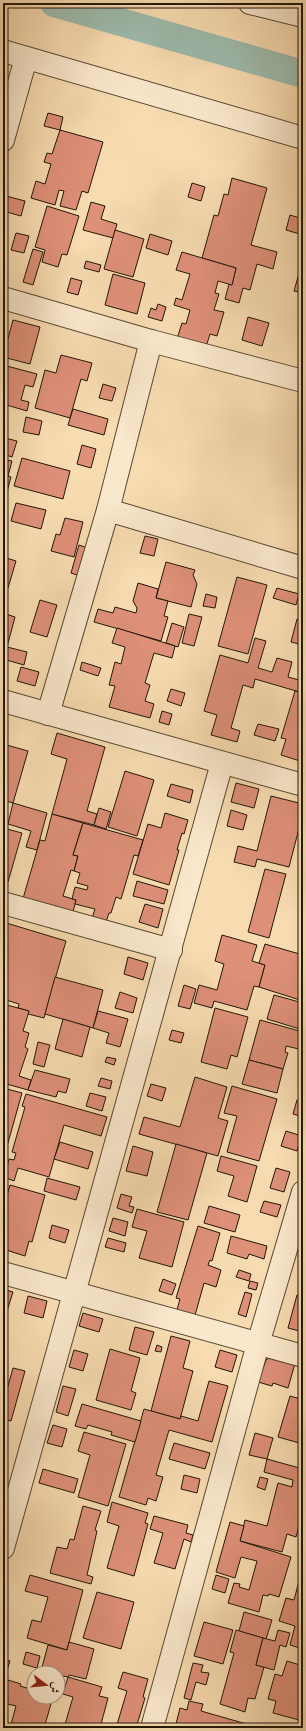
<svg xmlns="http://www.w3.org/2000/svg" width="306" height="1731" viewBox="0 0 306 1731" font-family="Vollkorn,Amiri,serif">
<rect width="100%" height="100%" fill="#f8dcb1"/>
<filter id="stains"><feTurbulence type="fractalNoise" baseFrequency=".005" numOctaves="4"/><feColorMatrix values="0 0 0 0 .2 0 0 0 0 .09 0 0 0 0 .02 0 0 0 .5 -.17"/></filter>
<radialGradient id="worn" r=".72"><stop offset=".6" stop-color="#630" stop-opacity="0"/><stop offset="1" stop-color="#630" stop-opacity=".3"/></radialGradient>
<g fill="none" stroke-linecap="round" stroke-linejoin="round">
<path stroke="#9dbbad" stroke-width="28" d="M54,3L303,74"/>
</g>
<g fill="#de9079" stroke="#211609">
<path d="M48,113L63,117L60,130L44,126Z"/>
<path d="M60,130L103,142L88,193L82,191L76,210L60,206L64,191L59,190L55,205L31,198L36,181L45,184L51,164L44,162L47,153L52,154Z"/>
<path d="M232,178L267,188L251,245L277,252L273,269L257,264L250,290L243,288L239,303L225,299L229,284L232,285L236,268L202,258L214,215L218,216L224,194L228,195Z"/>
<path d="M192,183L205,187L201,201L188,197Z"/>
<path d="M6,196L25,201L21,216L3,211Z"/>
<path d="M91,202L105,206L101,219L117,224L113,238L83,230Z"/>
<path d="M47,206L79,216L67,255L62,254L58,267L42,262L45,250L35,247Z"/>
<path d="M290,215L303,219V235L286,230Z"/>
<path d="M115,230L144,239L133,277L104,269Z"/>
<path d="M16,233L29,236L24,253L11,250Z"/>
<path d="M150,234L172,241L168,255L146,248Z"/>
<path d="M33,249L43,252L33,285L23,282Z"/>
<path d="M182,252L236,268L232,285L218,281L215,293L219,294L214,310L224,312L217,336L210,334L205,350L176,342L182,323L186,324L190,310L174,305L176,298L182,300L190,274L176,270Z"/>
<path d="M303,259V293L294,291Z"/>
<path d="M86,261L101,265L99,272L84,268Z"/>
<path d="M113,274L145,283L137,314L105,305Z"/>
<path d="M71,278L82,281L78,295L67,292Z"/>
<path d="M158,304L166,307L162,321L148,317L151,308L156,310Z"/>
<path d="M248,317L269,323L262,346L242,340Z"/>
<path d="M13,320L40,327L30,364L3,357Z"/>
<path d="M61,355L92,363L87,381L81,379L70,418L35,408L45,370L56,373Z"/>
<path d="M3,365L37,374L33,387L25,385L21,400L29,402L27,411L3,404Z"/>
<path d="M103,384L116,388L112,401L99,398Z"/>
<path d="M73,409L108,419L104,435L68,425Z"/>
<path d="M26,417L42,421L39,435L23,432Z"/>
<path d="M3,434L6,435L5,438L17,441L12,457L3,454Z"/>
<path d="M82,445L96,449L91,468L77,464Z"/>
<path d="M22,458L70,471L63,499L14,486Z"/>
<path d="M3,459L12,461L8,476L11,477L5,499H3Z"/>
<path d="M16,503L46,510L41,529L11,521Z"/>
<path d="M65,518L83,522L74,557L51,551L56,534L60,535Z"/>
<path d="M145,536L158,539L154,556L140,553Z"/>
<path d="M79,545L91,549L83,577L71,573Z"/>
<path d="M3,557L16,561L8,588L3,587Z"/>
<path d="M166,562L195,570L193,575L197,584L191,607L156,598Z"/>
<path d="M237,577L267,585L248,654L218,646Z"/>
<path d="M138,583L158,589L156,598L168,601L164,616L168,617L161,641L94,622L98,609L113,613L115,607L136,613L137,608L133,601Z"/>
<path d="M277,588L299,594L296,605L273,598Z"/>
<path d="M206,594L217,597L215,608L203,606Z"/>
<path d="M40,600L57,605L47,637L30,632Z"/>
<path d="M3,613L15,617L7,647L27,652L24,665L3,659Z"/>
<path d="M189,614L202,617L194,646L182,643Z"/>
<path d="M297,619L303,620V645L291,642Z"/>
<path d="M172,623L184,627L178,647L166,643Z"/>
<path d="M117,628L175,646L172,658L154,653L145,683L150,685L145,701L154,704L150,718L109,707L115,686L109,685L115,662L121,664L125,647L112,643Z"/>
<path d="M255,638L266,641L258,668L272,672L277,658L292,662L288,677L303,681V693L255,679L253,688L243,685L231,728L240,731L237,742L211,735L217,715L204,711L220,655L248,663Z"/>
<path d="M303,649V670L298,668Z"/>
<path d="M82,662L101,668L98,676L80,670Z"/>
<path d="M21,667L39,672L35,686L17,681Z"/>
<path d="M171,689L185,693L181,706L167,701Z"/>
<path d="M295,691L303,693V762L281,755L286,739L281,738Z"/>
<path d="M162,711L172,714L169,725L159,722Z"/>
<path d="M258,724L279,729L275,741L254,735Z"/>
<path d="M57,733L105,747L87,811L97,814L94,825L52,814L67,759L51,754Z"/>
<path d="M3,744L28,751L13,803L3,800Z"/>
<path d="M125,771L154,780L137,836L108,827Z"/>
<path d="M236,783L259,789L254,808L231,802Z"/>
<path d="M171,784L193,790L190,803L167,796Z"/>
<path d="M271,796L303,804V813L289,867L257,859L255,867L234,862L238,846L257,851Z"/>
<path d="M3,802L7,803L3,817Z"/>
<path d="M13,803L47,813L37,850L26,847L31,831L8,824Z"/>
<path d="M99,808L111,812L106,829L94,825Z"/>
<path d="M231,810L247,815L243,830L227,826Z"/>
<path d="M165,813L188,820L184,834L182,833L177,850H179L169,885L133,874L148,824L161,828Z"/>
<path d="M52,814L83,823L73,855L78,856L74,871L71,870L63,896L76,900L72,916L22,902L40,840L45,841Z"/>
<path d="M83,823L143,840L138,856L134,855L121,899L116,897L111,913H109L106,922L92,918L95,909L75,904L76,900L72,899L75,887L87,890L88,886L77,883L80,873L74,871L78,856L73,855Z"/>
<path d="M3,828L22,833L8,882L3,880Z"/>
<path d="M265,869L286,874L269,938L248,932Z"/>
<path d="M137,881L168,890L164,904L133,896Z"/>
<path d="M145,904L163,909L158,928L139,922Z"/>
<path d="M3,922L66,941L44,1018L28,1014L29,1011L18,1008L19,1004L3,999V974L8,957L3,955Z"/>
<path d="M222,935L257,945L252,961L265,965L259,987L254,986L247,1010L214,1001L212,1008L194,1003L199,985L217,990L224,964L215,961Z"/>
<path d="M265,944L303,955V1001L259,987L265,965L259,963Z"/>
<path d="M128,957L148,963L143,980L124,974Z"/>
<path d="M55,977L103,990L93,1028L45,1014Z"/>
<path d="M184,985L196,989L190,1009L178,1006Z"/>
<path d="M120,992L137,998L133,1013L115,1008Z"/>
<path d="M274,995L303,1003V1020L300,1029L267,1019Z"/>
<path d="M3,1004L29,1011L23,1031L29,1033L25,1047L28,1049L19,1076L31,1080L28,1090L3,1083Z"/>
<path d="M215,1008L248,1017L237,1057L231,1055L227,1069L201,1062Z"/>
<path d="M98,1011L128,1019L120,1047L106,1043L109,1033L93,1028Z"/>
<path d="M63,1019L90,1027L82,1057L55,1049Z"/>
<path d="M260,1020L303,1032V1050L286,1046L285,1052L288,1053L283,1069L249,1060Z"/>
<path d="M172,1030L184,1033L181,1043L169,1040Z"/>
<path d="M38,1042L50,1045L44,1067L33,1064Z"/>
<path d="M107,1057L116,1059L114,1065L105,1062Z"/>
<path d="M249,1060L283,1069L277,1093L242,1084Z"/>
<path d="M303,1066V1077L300,1076Z"/>
<path d="M35,1070L70,1079L66,1093L58,1091L56,1097L28,1090Z"/>
<path d="M195,1077L227,1087L218,1118L228,1121L218,1156L139,1134L144,1117L180,1127Z"/>
<path d="M101,1078L112,1081L110,1089L98,1086Z"/>
<path d="M151,1084L166,1088L162,1101L147,1096Z"/>
<path d="M232,1086L277,1099L259,1161L227,1152L237,1116L224,1113Z"/>
<path d="M3,1088L22,1093L4,1157L3,1156Z"/>
<path d="M90,1093L106,1097L102,1111L86,1106Z"/>
<path d="M26,1094L107,1117L101,1136L64,1125L49,1177L18,1168L14,1181L4,1177L9,1159L14,1160L16,1153L12,1152L25,1107L22,1106Z"/>
<path d="M297,1100L303,1101V1117L293,1114Z"/>
<path d="M286,1131L302,1136L297,1151L281,1146Z"/>
<path d="M60,1142L93,1152L88,1169L54,1159Z"/>
<path d="M176,1144L207,1153L188,1220L157,1212Z"/>
<path d="M133,1146L153,1152L147,1176L126,1171Z"/>
<path d="M221,1156L257,1166L247,1202L228,1196L234,1176L217,1171Z"/>
<path d="M276,1168L290,1172L284,1192L270,1188Z"/>
<path d="M47,1178L80,1187L76,1200L44,1191Z"/>
<path d="M10,1185L45,1195L32,1242L29,1241L25,1256L3,1249V1209Z"/>
<path d="M121,1194L132,1197L129,1206L134,1207L132,1213L117,1208Z"/>
<path d="M264,1201L281,1205L277,1217L260,1212Z"/>
<path d="M209,1206L240,1215L235,1232L204,1223Z"/>
<path d="M137,1209L184,1222L172,1267L139,1258L147,1231L132,1227Z"/>
<path d="M113,1218L128,1222L125,1236L109,1231Z"/>
<path d="M52,1225L69,1230L65,1243L49,1238Z"/>
<path d="M198,1226L220,1233L212,1261L210,1260L208,1265L221,1270L216,1287L204,1283L194,1319L176,1313L180,1299L176,1298Z"/>
<path d="M231,1236L267,1246L264,1259L249,1254L247,1259L227,1253Z"/>
<path d="M108,1238L126,1243L124,1252L105,1247Z"/>
<path d="M239,1270L251,1274L249,1281L236,1277Z"/>
<path d="M163,1279L176,1284L172,1295L159,1291Z"/>
<path d="M250,1281L258,1283L256,1290L248,1288Z"/>
<path d="M3,1289L13,1292L6,1314L3,1313Z"/>
<path d="M245,1292L252,1294L246,1317L238,1314Z"/>
<path d="M297,1295L303,1296V1332L288,1328Z"/>
<path d="M28,1296L47,1301L43,1318L24,1313Z"/>
<path d="M83,1313L103,1319L99,1332L79,1326Z"/>
<path d="M3,1317L7,1318L3,1330Z"/>
<path d="M135,1327L154,1332L147,1355L129,1350Z"/>
<path d="M171,1336L190,1341L183,1368L193,1371L180,1419L151,1411Z"/>
<path d="M157,1345L162,1347L161,1352L155,1351Z"/>
<path d="M110,1349L140,1358L131,1391L136,1393L131,1410L96,1400Z"/>
<path d="M74,1350L88,1354L83,1371L69,1367Z"/>
<path d="M220,1350L237,1355L232,1372L215,1367Z"/>
<path d="M271,1357L296,1360L288,1388L273,1383L272,1386L258,1382L266,1360Z"/>
<path d="M13,1368L25,1371L11,1421L3,1419V1384L8,1386Z"/>
<path d="M209,1381L228,1386L212,1442L169,1430L156,1475L163,1477L156,1501L148,1498L146,1505L119,1497L144,1409L180,1419L181,1416L198,1421Z"/>
<path d="M63,1386L76,1389L68,1416L56,1412Z"/>
<path d="M303,1393V1444L278,1437L290,1396L301,1399Z"/>
<path d="M82,1404L141,1421L135,1442L111,1435L112,1432L88,1425L86,1429L75,1426Z"/>
<path d="M53,1425L67,1429L62,1447L47,1443Z"/>
<path d="M84,1432L126,1444L108,1506L78,1497L90,1455L78,1451Z"/>
<path d="M255,1433L273,1438L267,1459L249,1455Z"/>
<path d="M174,1443L210,1453L205,1469L169,1459Z"/>
<path d="M267,1459L303,1469V1511L296,1537L287,1534L282,1552L240,1541L245,1520L267,1526L278,1483L292,1487L293,1480L264,1472Z"/>
<path d="M43,1469L78,1479L74,1493L39,1483Z"/>
<path d="M184,1475L200,1479L197,1493L181,1489Z"/>
<path d="M260,1477L268,1479L265,1490L257,1487Z"/>
<path d="M112,1502L148,1513L145,1523L148,1524L134,1576L107,1568L119,1526L107,1522Z"/>
<path d="M83,1506L101,1511L95,1530L97,1531L87,1575L93,1577L91,1584L50,1573L57,1547L67,1549L70,1539L74,1540Z"/>
<path d="M154,1516L188,1525L186,1533L193,1535L191,1542L184,1539L175,1569L154,1563L163,1533L150,1529Z"/>
<path d="M230,1522L244,1526L240,1541L291,1557L279,1597L269,1594L268,1596L263,1595L259,1612L228,1603L234,1583L240,1584L239,1587L249,1590L257,1561L241,1557L235,1578L216,1572Z"/>
<path d="M303,1566V1649L290,1645L295,1626L279,1621L286,1598L294,1600Z"/>
<path d="M30,1575L83,1590L67,1650L27,1638L32,1620L41,1622L48,1597L25,1591Z"/>
<path d="M216,1575L229,1579L225,1593L212,1589Z"/>
<path d="M97,1592L134,1602L121,1649L83,1638Z"/>
<path d="M244,1612L272,1620L266,1639L239,1631Z"/>
<path d="M204,1622L233,1630L223,1664L194,1656Z"/>
<path d="M236,1630L263,1638L256,1665L264,1667L255,1699L248,1698L245,1712L220,1704L234,1653L230,1652Z"/>
<path d="M278,1630L290,1633L286,1647L280,1645L274,1670L256,1665L263,1638L275,1641Z"/>
<path d="M69,1642L94,1649L86,1679L69,1675L68,1677L58,1675V1673L41,1671L48,1645L67,1650Z"/>
<path d="M26,1652L40,1656L37,1668L23,1664Z"/>
<path d="M3,1659L10,1661L5,1676H3Z"/>
<path d="M287,1661L303,1666V1721L273,1713L276,1701L268,1699L275,1674L282,1676Z"/>
<path d="M193,1663L203,1665L201,1672L209,1673L206,1685L196,1682L191,1700L184,1698Z"/>
<path d="M123,1672L148,1679L143,1697L145,1698L136,1728H116L127,1691L118,1688Z"/>
<path d="M58,1675L61,1676L58,1687Z"/>
<path d="M68,1677L102,1687L99,1696L108,1698L100,1728H64L73,1697L63,1694Z"/>
<path d="M8,1680L21,1684L20,1686L34,1690V1697H53L44,1728H10L16,1706L3,1703Z"/>
<path d="M189,1701L203,1704L201,1711L257,1727V1728H175L180,1708L187,1710Z"/>
</g>
<g fill="none" stroke-linecap="round" stroke-linejoin="round">
<defs>
<g id="minor">
<path d="M250,3L303,16"/>
<path d="M3,51L303,138"/>
<path d="M3,140L26,58"/>
<path d="M3,298L151,341L303,381"/>
<path d="M108,510L303,568"/>
<path d="M3,701L303,785"/>
<path d="M48,714L108,510L151,341"/>
<path d="M3,903L171,950"/>
<path d="M3,1273L303,1356"/>
<path d="M3,1548L222,763"/>
<path d="M152,1728L258,1344L303,1192"/>
</g>
</defs>
<use href="#minor" stroke="#574833" stroke-width="24"/>
<use href="#minor" stroke="#fae8cc" stroke-width="22"/>
</g>
<rect width="306" height="1731" fill="none" stroke="#f8dcb1" stroke-width="16"/>
<rect x="4" y="4" width="298" height="1723" fill="none" stroke="#211609" stroke-width="2"/>
<rect x="8" y="8" width="290" height="1715" fill="none" stroke="#211609"/>
<g transform="translate(46 1685) rotate(106)"><circle r="19" fill="#fae8cc" stroke="#a3947e"/>
<path d="M0-3L7 15L0 10L-7 15Z" fill="#8f2418"/>
<text y="-6" font-size="11" font-weight="bold" text-anchor="middle" fill="#211609">ش</text>
</g>
<rect width="100%" height="100%" filter="url(#stains)"/>
<rect width="100%" height="100%" fill="url(#worn)"/>
</svg>
